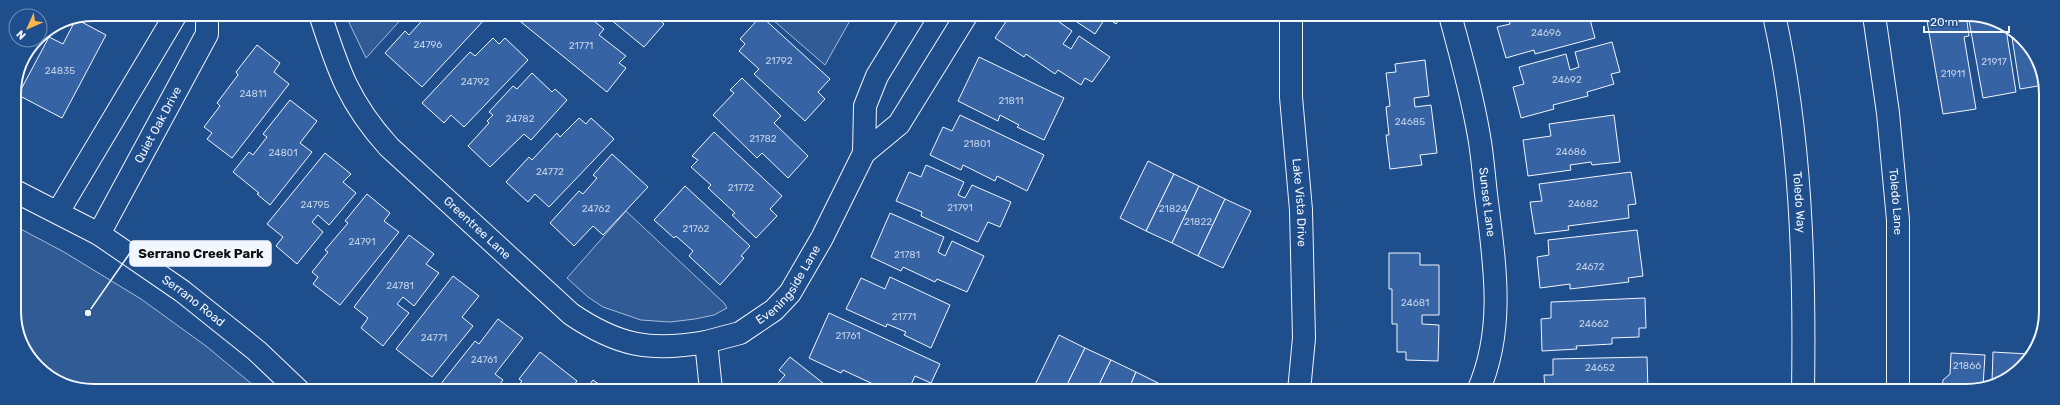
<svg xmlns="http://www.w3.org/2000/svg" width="2060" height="405" viewBox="0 0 2060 405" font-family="Rubik,sans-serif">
<rect width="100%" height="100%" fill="#1f4e8c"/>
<g fill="#305b95" stroke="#a8bbd7">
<path d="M345,14H406L366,58Z"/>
<path d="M766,14H848L852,17L825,65Z"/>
<path d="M626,211L724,303L727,308L714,315L695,319L670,322L641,320L603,307L588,297L567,278Z"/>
<path d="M15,226L64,252L141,299L206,346L259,390H83L41,371L16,327Z"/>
</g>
<g fill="#3563a3" stroke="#f2f6ff">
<path d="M428,14H479L485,19L422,87L385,53L405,31L409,35Z"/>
<path d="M527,14H585L604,29L599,35L626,56L619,63L626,68L607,92L521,22Z"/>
<path d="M604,14H661L658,18L664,24L644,47Z"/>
<path d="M1011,14H1018L1022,17L1024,14H1048L1072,31L1063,44L1071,49L1079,36L1110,57L1092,82L1085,78L1081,85L1058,70L1055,74L1026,54L1024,57L995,38Z"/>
<path d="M1065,14H1123L1116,24L1106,17L1095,34Z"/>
<path d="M1508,15H1595L1589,16L1595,38L1535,54L1534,50L1506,58L1497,27L1510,24Z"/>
<path d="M1926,15H1966L1969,36L1964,37L1976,109L1943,114Z"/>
<path d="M1968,15H1977L2006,29L2016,92L1983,98Z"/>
<path d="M761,16L830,79L818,92L825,99L805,121L754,74L759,69L739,51L745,44L740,39Z"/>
<path d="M76,19L106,35L62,118L18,95L49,37L63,44Z"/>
<path d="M2011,31L2023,37L2044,78V85L2020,89Z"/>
<path d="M493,38L499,44L505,38L528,60L464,127L451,115L444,123L422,103L470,52L475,56Z"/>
<path d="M1612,42L1620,72L1611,74L1614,84L1587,92L1588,96L1553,105L1554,109L1521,118L1513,87L1524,84L1519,67L1566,54L1570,70L1579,67L1575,52Z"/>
<path d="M257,45L280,63L274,72L289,84L232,158L207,139L212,133L204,127L220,106L217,103L238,75L236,72Z"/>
<path d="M979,57L1064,98L1044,140L1017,127L1019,125L1000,115L998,121L958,101Z"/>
<path d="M1425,60L1429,96L1414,98L1415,107L1431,105L1437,153L1420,155L1422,165L1390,169L1386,135H1389L1386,107L1390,106L1386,73L1396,72L1395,64Z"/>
<path d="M532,73L552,92L555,89L567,100L531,140L524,134L490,167L468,146L489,123L487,121L493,115L489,112L513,86L517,89Z"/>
<path d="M742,78L781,116L774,123L808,156L788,178L762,153L757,158L713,115L734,93L730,90Z"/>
<path d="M290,100L317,121L300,143L312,152L270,205L257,194L259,193L233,172L249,152L253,155L267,137L263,134Z"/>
<path d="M960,115L1044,155L1027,191L997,176L995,181L963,165L961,170L930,155L943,127L952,131Z"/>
<path d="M1614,115L1620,162L1592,165L1591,162L1570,165L1571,170L1528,176L1523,140L1551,136L1549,124Z"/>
<path d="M579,118L586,124L591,118L614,139L549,207L535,194L528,202L506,182L529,157L532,160L557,133L560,137Z"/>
<path d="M714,132L782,196L770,209L777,216L756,238L732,215L735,213L708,188L711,185L691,167L698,160L692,156Z"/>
<path d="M325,153L351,174L343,182L356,193L329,225L318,215L312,222L323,232L297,264L276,246L283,237L267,224Z"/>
<path d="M612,154L648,187L603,235L593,226L574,246L550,223L579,191L583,194L597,178L593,175Z"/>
<path d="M1148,161L1174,174L1146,231L1120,218Z"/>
<path d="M926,165L964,182L958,195L965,198L972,185L1011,202L1000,227L988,222L978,242L921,216L922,212L896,201L909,172L921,177Z"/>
<path d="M1631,172L1636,204L1628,205L1629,218L1568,226L1569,230L1535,234L1530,202L1542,201L1539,184Z"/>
<path d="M1174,174L1199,186L1172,243L1146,231Z"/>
<path d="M685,186L750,246L741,256L744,258L720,285L689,256L693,251L676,236L674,238L654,220Z"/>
<path d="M1199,186L1225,199L1198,256L1172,243Z"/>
<path d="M367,194L390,213L384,221L399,232L340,305L313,284L318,277L312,272L328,252L325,250L348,223L345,221Z"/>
<path d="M1225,199L1251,211L1223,268L1198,256Z"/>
<path d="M890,213L944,237L938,252L945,256L952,241L984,256L967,292L937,279L935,282L903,267L901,271L871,257Z"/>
<path d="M1637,230L1643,276L1628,278L1629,282L1570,289V284L1540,288L1537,257L1549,255L1548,240Z"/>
<path d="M409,235L434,254L426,264L439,273L414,306L403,297L397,304L409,313L383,346L361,328L368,318L354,307Z"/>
<path d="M1389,253H1420V265H1439V315H1422V324L1439,325L1438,361L1406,360V352H1397V324H1392V289H1389Z"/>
<path d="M453,276L479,296L462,317L473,326L432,377L396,349Z"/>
<path d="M890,277L950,305L931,348L904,335L906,332L887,324L886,327L846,309L861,278L885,289Z"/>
<path d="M1645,298L1646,328H1639V337L1612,338V344L1576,346L1577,349L1542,351L1541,319L1551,318V302Z"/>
<path d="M829,313L940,364L931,383L915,376L908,391H888L843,370L841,373L809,358Z"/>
<path d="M498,319L523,338L495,374L503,380L495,390H436L475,341L479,344Z"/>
<path d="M1059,335L1085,348L1064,391H1032Z"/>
<path d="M1085,348L1111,360L1096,391H1064Z"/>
<path d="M540,352L577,381L570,390H515L522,381L519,379Z"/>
<path d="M1993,352L2028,354L2019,371L1992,382Z"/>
<path d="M1951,353L1985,355L1983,386L1971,391H1942L1943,380L1950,374Z"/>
<path d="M790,357L833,391L772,390L785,375L779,370Z"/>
<path d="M1647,357L1648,391H1545L1544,375H1553V359Z"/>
<path d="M1111,360L1136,372L1128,391H1096Z"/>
<path d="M1136,372L1162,385L1159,391H1128Z"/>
<path d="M593,380L607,390H585Z"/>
<path d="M1162,385L1174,391H1159Z"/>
</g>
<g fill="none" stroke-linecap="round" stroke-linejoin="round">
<defs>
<g id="minor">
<path id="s1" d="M320,14C338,70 349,103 389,147L571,314C618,346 651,352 706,342"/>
<path id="s2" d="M1291,14V97L1301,210L1304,338L1299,391"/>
<path id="s3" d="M1450,15C1461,55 1472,95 1479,136C1483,158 1484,180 1487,202C1495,266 1505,330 1478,391"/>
<path id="s4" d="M1874,15L1888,113L1898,220V391"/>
<path d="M864,153L865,106L877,76L915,14"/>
<path d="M58,212L176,14"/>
<path id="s5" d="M99,234L207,34V14"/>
<path id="s6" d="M711,390L706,342L740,333L774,310L790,293L822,238L864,153L899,124L967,14"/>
</g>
<g id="tertiary">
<path id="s7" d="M15,191L99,234L182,291L257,351L298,390"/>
</g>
<g id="secondary">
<path id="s8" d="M1774,15C1801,136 1805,267 1803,391"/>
</g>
</defs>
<use href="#minor" stroke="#f2f6ff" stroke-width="24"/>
<use href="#tertiary" stroke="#f2f6ff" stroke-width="24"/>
<use href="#secondary" stroke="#f2f6ff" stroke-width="24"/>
<use href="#minor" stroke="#1f4e8c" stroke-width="22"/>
<use href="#tertiary" stroke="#1f4e8c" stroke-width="22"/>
<use href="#secondary" stroke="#1f4e8c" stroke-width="22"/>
</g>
<g text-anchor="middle" stroke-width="3" stroke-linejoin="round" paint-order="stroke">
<g font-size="10" fill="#c3d1e8">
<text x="1546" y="36">24696</text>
<text x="428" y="48">24796</text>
<text x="581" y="49">21771</text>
<text x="779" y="64">21792</text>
<text x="1994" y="65">21917</text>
<text x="60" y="74">24835</text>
<text x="1953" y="77">21911</text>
<text x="1567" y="83">24692</text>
<text x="475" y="85">24792</text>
<text x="253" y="97">24811</text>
<text x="1011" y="104">21811</text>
<text x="520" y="122">24782</text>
<text x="1410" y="125">24685</text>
<text x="763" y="142">21782</text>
<text x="977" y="147">21801</text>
<text x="1571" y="155">24686</text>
<text x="283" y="156">24801</text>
<text x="550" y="175">24772</text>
<text x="741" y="191">21772</text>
<text x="1583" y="207">24682</text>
<text x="315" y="208">24795</text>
<text x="960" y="211">21791</text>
<text x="596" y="212">24762</text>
<text x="1173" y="212">21824</text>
<text x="1198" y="225">21822</text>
<text x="696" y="232">21762</text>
<text x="362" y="245">24791</text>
<text x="907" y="258">21781</text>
<text x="1590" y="270">24672</text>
<text x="400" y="289">24781</text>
<text x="1415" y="306">24681</text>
<text x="904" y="320">21771</text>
<text x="1594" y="327">24662</text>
<text x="848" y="339">21761</text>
<text x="434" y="341">24771</text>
<text x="484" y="363">24761</text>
<text x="1967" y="369">21866</text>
<text x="1600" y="371">24652</text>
</g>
<g font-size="12" fill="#f2f6ff" stroke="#1f4e8c">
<text dy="4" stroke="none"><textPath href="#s5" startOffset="124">Quiet Oak Drive</textPath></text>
<text dy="4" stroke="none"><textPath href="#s3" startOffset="191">Sunset Lane</textPath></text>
<text dy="4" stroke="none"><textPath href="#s8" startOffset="189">Toledo Way</textPath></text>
<text dy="4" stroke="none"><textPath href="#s4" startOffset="188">Toledo Lane</textPath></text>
<text dy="4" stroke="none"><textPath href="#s2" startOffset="189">Lake Vista Drive</textPath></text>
<text dy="4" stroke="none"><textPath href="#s1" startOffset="271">Greentree Lane</textPath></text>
<text dy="4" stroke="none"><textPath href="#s6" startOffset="153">Eveningside Lane</textPath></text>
<text dy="4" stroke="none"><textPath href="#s7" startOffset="210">Serrano Road</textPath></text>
</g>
</g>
<path d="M0 0H2060V405H0ZM94 21H1966A73 73 0 0 1 2039 94V311A73 73 0 0 1 1966 384H94A73 73 0 0 1 21 311V94A73 73 0 0 1 94 21Z" fill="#1f4e8c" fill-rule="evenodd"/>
<path fill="none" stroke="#f2f6ff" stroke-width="2" d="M94 21H1966A73 73 0 0 1 2039 94V311A73 73 0 0 1 1966 384H94A73 73 0 0 1 21 311V94A73 73 0 0 1 94 21Z"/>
<path fill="none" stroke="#f2f6ff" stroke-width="1.5" d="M88 313L130 253"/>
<circle fill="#f2f6ff" stroke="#1f4e8c" stroke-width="1.5" cx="88" cy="313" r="4"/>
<rect fill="#f2f6ff" stroke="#f2f6ff" stroke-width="1.5" x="130" y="241" width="141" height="25" rx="4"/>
<g font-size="13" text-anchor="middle" font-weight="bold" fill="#111">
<text x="201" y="258">Serrano Creek Park</text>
</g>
<g transform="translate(28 28) rotate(225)"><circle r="19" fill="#1f4e8c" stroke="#7391ba"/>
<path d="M0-3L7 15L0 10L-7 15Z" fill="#ffb74d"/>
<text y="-6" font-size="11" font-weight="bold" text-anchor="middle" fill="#f2f6ff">N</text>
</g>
<path d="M1924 26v6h85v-6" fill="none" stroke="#f2f6ff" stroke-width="2"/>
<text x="1930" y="26" font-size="12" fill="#f2f6ff" stroke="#1f4e8c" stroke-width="3" paint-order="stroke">20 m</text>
</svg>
